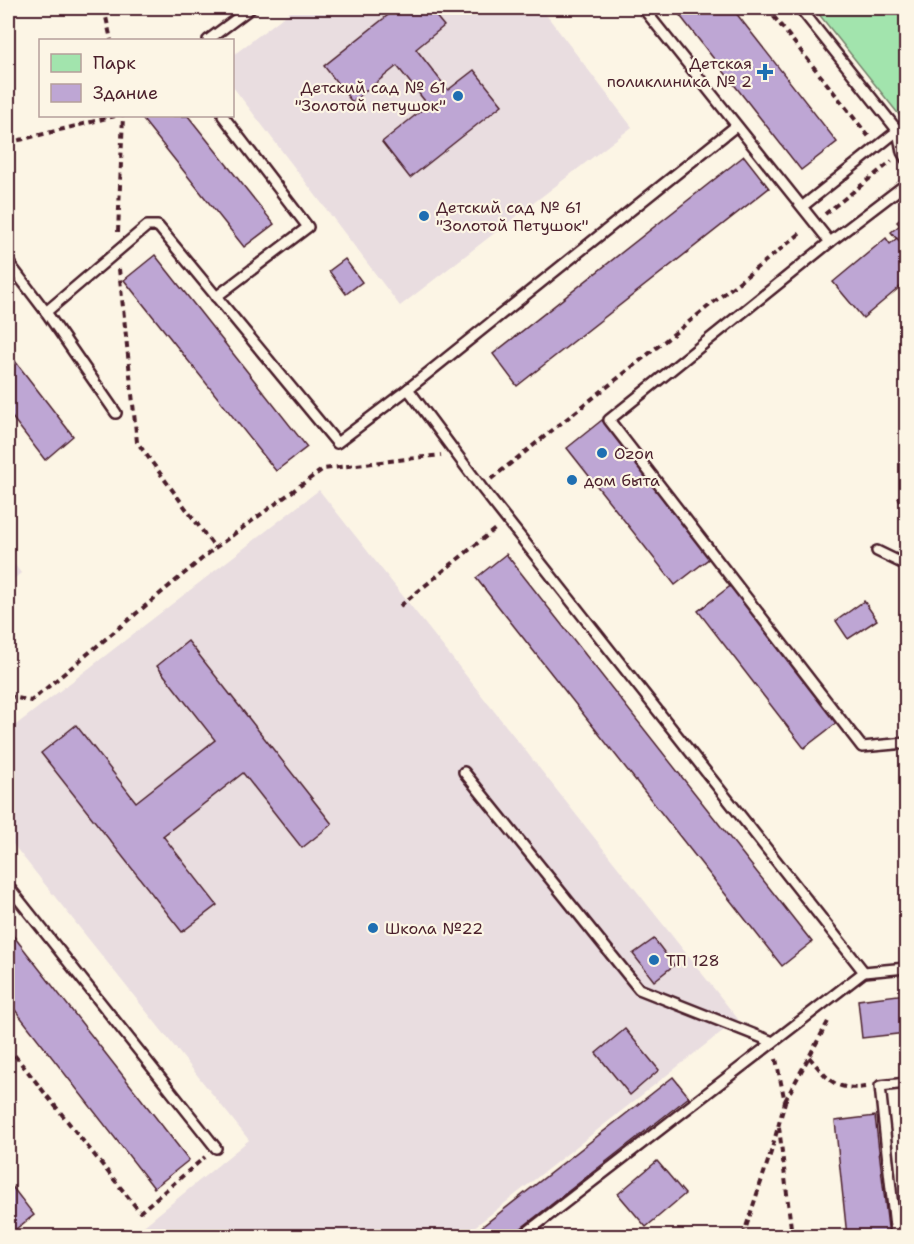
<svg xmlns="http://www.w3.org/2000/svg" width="914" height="1244" viewBox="0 0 914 1244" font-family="'Shantell Sans',sans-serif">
<rect width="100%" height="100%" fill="#fcf5e5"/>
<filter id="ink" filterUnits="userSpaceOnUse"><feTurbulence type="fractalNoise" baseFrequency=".0167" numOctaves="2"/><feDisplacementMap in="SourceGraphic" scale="12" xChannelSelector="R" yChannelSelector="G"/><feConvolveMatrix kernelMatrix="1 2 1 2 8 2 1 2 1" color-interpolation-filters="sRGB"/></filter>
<g filter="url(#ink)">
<g fill="#e9dde0">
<path d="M295,8H541L632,127L400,306L233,87L232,56Z"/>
<path d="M319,490L738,1019L463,1236H136L134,1234L249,1140L8,838V731Z"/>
<path d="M8,556L21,573L8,584Z"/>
</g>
<path fill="#a2e4ad" stroke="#76826c" stroke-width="1.5" d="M814,8H906V111L900,116Z"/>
<g fill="#bea6d4" stroke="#4a1f2b" stroke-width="1.5">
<path d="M397,8H429L444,26L416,49L448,90L474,70L502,105L410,178L382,142L428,105L397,66L352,102L324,66Z"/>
<path d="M674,8H732L837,142L801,170Z"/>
<path d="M140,116H188L274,224L244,247Z"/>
<path d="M744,156L769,188L517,386L493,354Z"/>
<path d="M906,214V250L891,232L900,225L897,222Z"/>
<path d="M886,238L890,244L897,238L906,250V282L863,318L833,282Z"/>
<path d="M155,255L307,447L276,471L124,280Z"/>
<path d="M345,259L362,282L346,294L329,271Z"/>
<path d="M8,352L73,436L45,460L8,412Z"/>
<path d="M602,420L711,557L675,585L567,448Z"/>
<path d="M906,491V508L898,498Z"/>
<path d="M506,554L812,942L782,966L476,578Z"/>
<path d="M733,584L839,721L804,748L698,611Z"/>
<path d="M864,601L877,620L848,639L836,621Z"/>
<path d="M188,641L332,824L302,848L243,773L163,836L217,905L182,932L41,753L76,725L136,802L215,740L157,666Z"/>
<path d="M8,929L189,1160L154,1188L8,1001Z"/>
<path d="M654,939L674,965L654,981L633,954Z"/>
<path d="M906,994V1033L862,1038L858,1000Z"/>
<path d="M625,1029L659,1070L630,1095L596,1053Z"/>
<path d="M673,1077L689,1097L511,1236H470Z"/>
<path d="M875,1116L889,1236H847L835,1121Z"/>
<path d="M657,1161L685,1194L646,1227L618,1194Z"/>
<path d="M10,1184L34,1215L8,1235V1186Z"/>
</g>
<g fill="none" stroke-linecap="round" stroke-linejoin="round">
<defs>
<g id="service">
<path d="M643,8L830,242"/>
<path d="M800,8L898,131L902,152L906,159"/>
<path d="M208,40L251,8"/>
<path d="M906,184L830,242L609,420L862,747L906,743"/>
<path d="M803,206L906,124"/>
<path d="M8,262L46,312L116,413"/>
<path d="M216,297L308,227L223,116"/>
<path d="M46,312L147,226H158L337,443L408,389L736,126"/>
<path d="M408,389L481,487L864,972L906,968"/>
<path d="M877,551L906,565"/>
<path d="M464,772L639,989L773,1042"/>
<path d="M8,886L216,1148"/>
<path d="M522,1236L864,972"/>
<path d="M896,1236L880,1086L906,1083"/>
</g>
</defs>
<use href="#service" stroke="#4a1f2b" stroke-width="14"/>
<g stroke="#4a1f2b" stroke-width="4" stroke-dasharray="6 4.5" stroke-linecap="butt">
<path d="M104,8L111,40"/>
<path d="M767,8L869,137"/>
<path d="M8,143L115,116"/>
<path d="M825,214L892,161"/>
<path d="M118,232L123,116"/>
<path d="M119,269L137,442L215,548"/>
<path d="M491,479L802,232"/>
<path d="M400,606L495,529"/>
<path d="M8,696L31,701L215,548L323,469L441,455"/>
<path d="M8,1047L140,1212L205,1157"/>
<path d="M809,1057C829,1080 834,1091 867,1087"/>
<path d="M785,1101L830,1018"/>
<path d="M779,1127L792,1236"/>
<path d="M743,1236L771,1152L785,1102L776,1059"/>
</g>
<use href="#service" stroke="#fcf5e5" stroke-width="9"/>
</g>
</g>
<g fill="#1f6fb2" stroke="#fcf5e5" stroke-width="2">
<path d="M762 63h6v6h6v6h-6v6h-6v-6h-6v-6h6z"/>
<circle cx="458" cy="96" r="6"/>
<circle cx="424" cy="216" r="6"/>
<circle cx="602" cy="453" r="6"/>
<circle cx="572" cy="480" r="6"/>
<circle cx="373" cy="928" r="6"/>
<circle cx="654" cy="960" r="6"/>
</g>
<g text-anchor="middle" stroke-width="4.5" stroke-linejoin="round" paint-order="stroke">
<g font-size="16" fill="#4a1f2b" stroke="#fcf5e5" text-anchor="start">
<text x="752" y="69" text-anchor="end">Детская<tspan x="752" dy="18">поликлиника № 2</tspan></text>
<text x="446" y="93" text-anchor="end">Детский сад № 61<tspan x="446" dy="18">"Золотой петушок"</tspan></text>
<text x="436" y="213">Детский сад № 61<tspan x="436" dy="18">"Золотой Петушок"</tspan></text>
<text x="614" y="459">Ozon</text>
<text x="584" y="486">дом быта</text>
<text x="385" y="934">Школа №22</text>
<text x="666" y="966">ТП 128</text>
</g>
</g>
<rect width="914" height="1244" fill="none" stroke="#fcf5e5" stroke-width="30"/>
<rect x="15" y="15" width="884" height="1214" fill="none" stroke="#4a1f2b" stroke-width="2" filter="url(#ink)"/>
<rect x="39" y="39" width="195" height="78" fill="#fcf5e5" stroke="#b59f9b" stroke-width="1.5"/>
<rect x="51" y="54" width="30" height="18" fill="#a2e4ad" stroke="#b59f9b" stroke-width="1.5"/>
<text x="93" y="69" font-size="18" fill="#4a1f2b">Парк</text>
<rect x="51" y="84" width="30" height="18" fill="#bea6d4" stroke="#b59f9b" stroke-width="1.5"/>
<text x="93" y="99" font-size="18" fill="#4a1f2b">Здание</text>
</svg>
